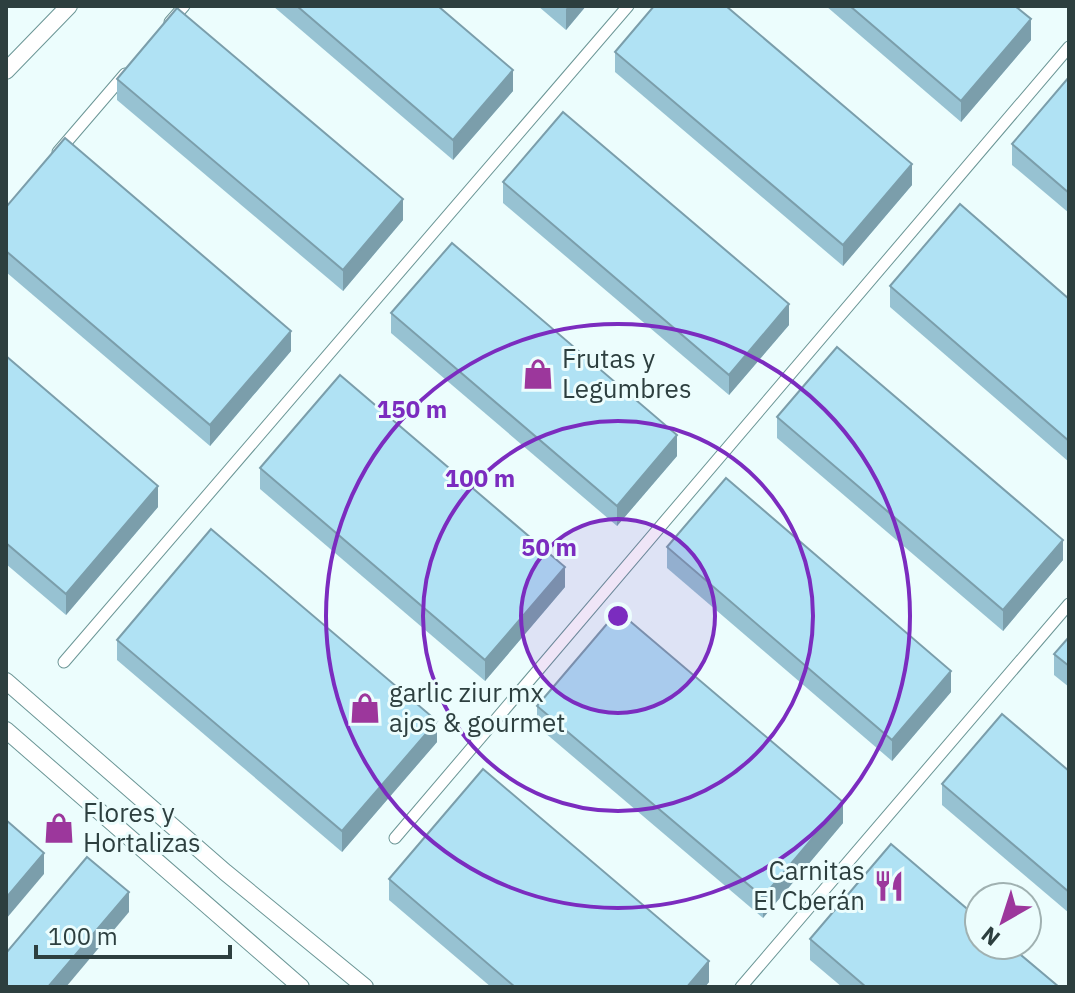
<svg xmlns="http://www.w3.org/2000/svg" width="1075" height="993" viewBox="0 0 1075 993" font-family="'IBM Plex Sans',sans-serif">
<rect width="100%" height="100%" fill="#ecfdfd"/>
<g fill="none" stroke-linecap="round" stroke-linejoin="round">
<defs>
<g id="pedestrian">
<path d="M170,22L184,6"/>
<path d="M58,152L125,74"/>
<path d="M64,662L628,6"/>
<path d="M395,838L1069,47"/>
<path d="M741,987L1069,604"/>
</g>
<g id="minor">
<path d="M6,71L69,6"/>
<path d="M6,681L225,872L365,987"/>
<path d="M6,730L301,987"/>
</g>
</defs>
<use href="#pedestrian" stroke="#6c9696" stroke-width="13"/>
<use href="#minor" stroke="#6c9696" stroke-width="18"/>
<use href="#pedestrian" stroke="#fff" stroke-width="11"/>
<use href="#minor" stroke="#fff" stroke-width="16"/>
</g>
<g fill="#97c2d2">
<path d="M273,6H438L513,91L453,160Z"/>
<path d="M538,6H586L566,30Z"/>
<path d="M826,6H1015L1031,40L961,122Z"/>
<path d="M615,52L912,185L843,266L615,72Z"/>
<path d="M1069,77V213L1012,165V144Z"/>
<path d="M117,79L403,220L343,291L117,100Z"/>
<path d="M503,182L789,325L729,395L503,203Z"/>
<path d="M6,207L291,351L210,446L6,272Z"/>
<path d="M890,286L1069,299V462L890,307Z"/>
<path d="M391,313L677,456L617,526L391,333Z"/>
<path d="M6,356L158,507L66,615L6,564Z"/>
<path d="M777,417L1063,560L1003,631L777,438Z"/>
<path d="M260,468L565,587L485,681L260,489Z"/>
<path d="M667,547L951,692L892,761L667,568Z"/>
<path d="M1069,637V687L1054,675V654Z"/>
<path d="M117,640L437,742L342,852L117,660Z"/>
<path d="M537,706L843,823L763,918L537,726Z"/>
<path d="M1069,771V913L942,805V784Z"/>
<path d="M389,879L709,982L705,987H491L389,900Z"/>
<path d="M810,939L1059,987H842L810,960Z"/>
</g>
<g fill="#7b9eab">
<path d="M568,6H586L566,30V9Z"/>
<path d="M1031,19V40L961,122V101Z"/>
<path d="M513,70V91L453,160V140Z"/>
<path d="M912,164V185L843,266V245Z"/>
<path d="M403,199V220L343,291V270Z"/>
<path d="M789,304V325L729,395V375Z"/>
<path d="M291,331V351L210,446V425Z"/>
<path d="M677,435V456L617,526V506Z"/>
<path d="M158,486V507L66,615V594Z"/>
<path d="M1063,540V560L1003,631V610Z"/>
<path d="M565,567V587L485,681V660Z"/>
<path d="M951,671V692L892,761V740Z"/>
<path d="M437,721V742L342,852V831Z"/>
<path d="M843,802V823L763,918V897Z"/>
<path d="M44,853V874L6,919V898Z"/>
<path d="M129,892V912L66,987H48Z"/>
<path d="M709,961V982L705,987H687Z"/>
</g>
<g fill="#b0e2f4" stroke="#7b9eab" stroke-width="2">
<path d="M297,6H438L513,70L453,140Z"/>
<path d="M654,6H726L912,164L843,245L615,52Z"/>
<path d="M850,6H1015L1031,19L961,101Z"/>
<path d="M177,8L403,199L343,270L117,79Z"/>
<path d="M1069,77V193L1012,144Z"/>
<path d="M563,112L789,304L729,375L503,182Z"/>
<path d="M65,138L291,331L210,425L6,251V207Z"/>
<path d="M960,204L1069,299V441L890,286Z"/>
<path d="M452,243L677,435L617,506L391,313Z"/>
<path d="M837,347L1063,540L1003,610L777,417Z"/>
<path d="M6,356L158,486L66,594L6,543Z"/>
<path d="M340,375L565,567L485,660L260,468Z"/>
<path d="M726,478L951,671L892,740L667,547Z"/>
<path d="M211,529L437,721L342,831L117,640Z"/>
<path d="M618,611L843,802L763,897L537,706Z"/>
<path d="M1069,637V666L1054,654Z"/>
<path d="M1002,714L1069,771V892L942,784Z"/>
<path d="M483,769L709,961L687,987H515L389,879Z"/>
<path d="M6,820L44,853L6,898Z"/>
<path d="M891,844L979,919V945H1009L1059,987H866L810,939Z"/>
<path d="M87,857L129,892L48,987H6V953Z"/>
</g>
<circle cx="618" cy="616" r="97" fill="#7b2cbf" fill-opacity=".12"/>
<g fill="none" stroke="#7b2cbf" stroke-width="4">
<circle cx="618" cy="616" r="97"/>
<circle cx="618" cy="616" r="195"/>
<circle cx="618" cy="616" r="292"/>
</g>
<defs>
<symbol id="shop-bare" viewBox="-9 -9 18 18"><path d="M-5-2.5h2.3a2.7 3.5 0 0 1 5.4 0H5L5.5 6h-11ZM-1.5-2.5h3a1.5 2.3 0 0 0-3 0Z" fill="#9c379c" stroke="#ecfdfd" stroke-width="2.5" paint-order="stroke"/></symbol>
<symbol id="restaurant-bare" viewBox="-9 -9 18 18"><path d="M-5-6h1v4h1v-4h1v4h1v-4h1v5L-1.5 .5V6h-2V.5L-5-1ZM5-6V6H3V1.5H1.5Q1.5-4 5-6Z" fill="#9c379c" stroke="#ecfdfd" stroke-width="2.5" paint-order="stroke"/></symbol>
</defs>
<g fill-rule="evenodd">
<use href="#shop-bare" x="516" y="352" width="44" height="44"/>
<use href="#shop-bare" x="343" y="686" width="44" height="44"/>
<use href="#shop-bare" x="37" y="806" width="44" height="44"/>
<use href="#restaurant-bare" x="867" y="864" width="44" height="44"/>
</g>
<g text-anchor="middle" stroke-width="6" stroke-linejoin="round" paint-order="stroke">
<g font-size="26" fill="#2d3f3f" stroke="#ecfdfd" text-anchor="start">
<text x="562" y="368">Frutas y<tspan x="562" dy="30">Legumbres</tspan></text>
<text x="389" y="702">garlic ziur mx<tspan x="389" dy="30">ajos &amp; gourmet</tspan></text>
<text x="83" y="822">Flores y<tspan x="83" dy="30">Hortalizas</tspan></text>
<text x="865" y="880" text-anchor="end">Carnitas<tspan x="865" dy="30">El Cberán</tspan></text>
</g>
</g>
<circle cx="618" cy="616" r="12" fill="#7b2cbf" stroke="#ecfdfd" stroke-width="4"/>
<g font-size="24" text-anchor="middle" font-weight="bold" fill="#7b2cbf" stroke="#ecfdfd" stroke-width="6" stroke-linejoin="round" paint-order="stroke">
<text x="412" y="418">150 m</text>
<text x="480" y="487">100 m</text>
<text x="549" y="556">50 m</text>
</g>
<rect width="1075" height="993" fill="none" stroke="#2d3f3f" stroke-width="16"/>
<g transform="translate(1003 921) rotate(219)"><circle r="38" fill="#ecfdfd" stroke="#a0b1b1" stroke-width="2"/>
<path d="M0-6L14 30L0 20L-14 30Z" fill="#9c379c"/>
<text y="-12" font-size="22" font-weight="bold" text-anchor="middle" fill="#2d3f3f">N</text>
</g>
<path d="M36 945v12h194v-12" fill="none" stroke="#2d3f3f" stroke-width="4"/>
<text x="48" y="945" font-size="24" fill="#2d3f3f" stroke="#ecfdfd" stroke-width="6" paint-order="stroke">100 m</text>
</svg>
